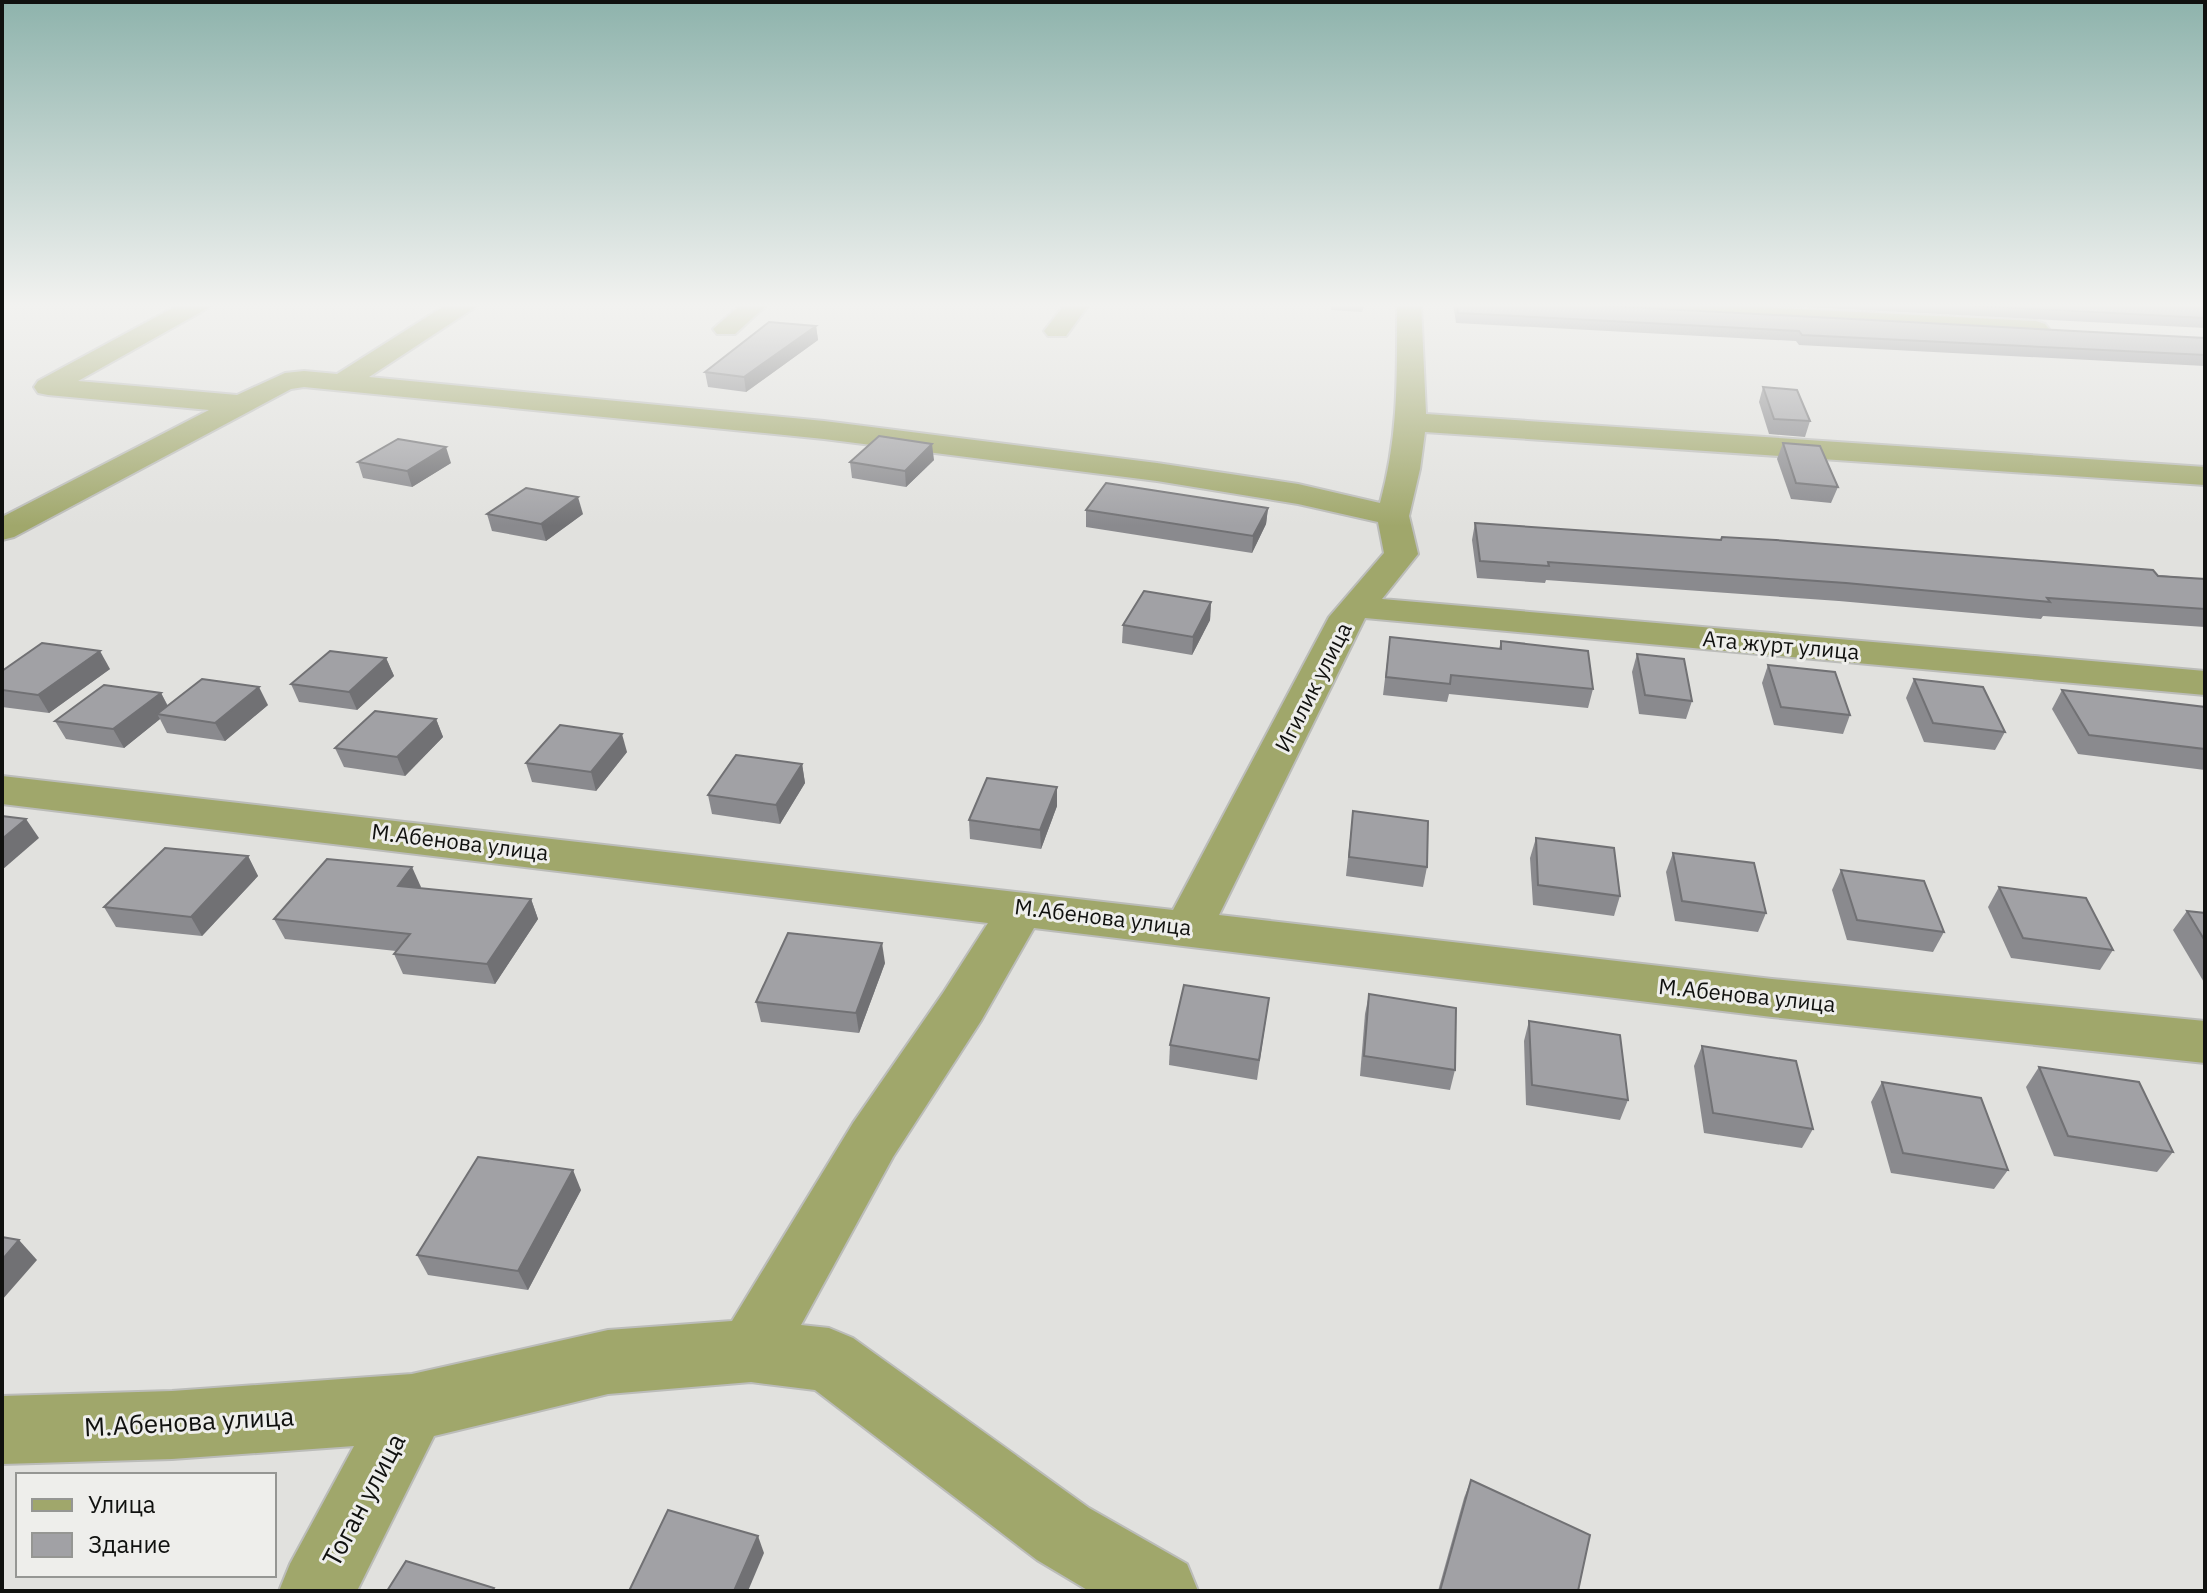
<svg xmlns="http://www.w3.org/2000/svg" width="2207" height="1593" viewBox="0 0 2207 1593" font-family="'IBM Plex Sans',sans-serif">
<rect width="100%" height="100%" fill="#e1e1de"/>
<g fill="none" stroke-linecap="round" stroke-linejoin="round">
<defs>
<g id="minor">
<path d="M182,303H211L208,308L78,381L237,395L285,373L304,371L337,374L449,303H477L474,308L369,377L824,421L1157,463L1298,484L1380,503C1399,433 1397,375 1397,303H1421L1426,414L2205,467V485L1425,432L1420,469L1409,516L1418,554L1382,599L2205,671V695L1365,618L1219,915L1772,979L2205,1021V1063L1772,1017L1034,928L981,1021L893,1157L801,1325L829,1328L853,1338L1089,1508L1187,1564L1198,1591H1089L1037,1560L815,1390L751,1382L608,1394L434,1436L357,1591H279L290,1564L354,1446L172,1459L2,1464V1396L172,1391L412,1374L608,1330L732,1321L853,1123L943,993L988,923L2,804V776L1173,910L1329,617L1384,553L1378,522L1298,504L1157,481L824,439L304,387L291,389L14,537L2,540V517L209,410L48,395L38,393L34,387L38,381Z"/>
<path d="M743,303H769L735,334H717L713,329Z"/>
<path d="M1066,303H1090L1066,336H1048L1044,331Z"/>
<path d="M1539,303H1682L2036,321L2045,324L2049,329L2045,334L2036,337L1551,310L1542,308Z"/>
</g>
</defs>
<use href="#minor" stroke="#bbbcb9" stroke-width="4"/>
<use href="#minor" fill="#a0a76b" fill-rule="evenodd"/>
</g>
<g fill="#8a8a8e">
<path d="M1332,303H1365L1362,312L1331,310Z"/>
<path d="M1453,303H1552L2205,338V366L1799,345L1796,341L1456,323Z"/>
<path d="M1728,303H2205V328Z"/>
<path d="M816,326L818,340L746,392L708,387L705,372Z"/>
<path d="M1763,387L1810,421L1805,437L1769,434L1759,402Z"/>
<path d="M1783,443L1838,487L1831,503L1791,499L1777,459Z"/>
<path d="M934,460L906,487L852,478L850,462Z"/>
<path d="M358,462L451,463L412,487L363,478Z"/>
<path d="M1268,508L1266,524L1252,553L1086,527V510Z"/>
<path d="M487,514H583L546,541L492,531Z"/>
<path d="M1475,523L1721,540L1722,537L2205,579V627L2043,616L2041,619L1839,601L1546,580L1545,583L1477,578L1472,540Z"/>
<path d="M1211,602L1210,620L1192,655L1122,643L1123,625Z"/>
<path d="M1390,637L1499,649L1501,641L1593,689L1588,708L1449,694L1447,702L1383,695Z"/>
<path d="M1637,654L1692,701L1686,719L1639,714L1632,672Z"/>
<path d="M386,658L394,676L357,710L299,702L291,684Z"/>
<path d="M1768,665L1850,715L1843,734L1774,725L1762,683Z"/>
<path d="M110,669L49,713L2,707V671Z"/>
<path d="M1914,679L2005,732L1995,750L1924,742L1906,698Z"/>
<path d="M2062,690L2205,707V770L2078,754L2052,709Z"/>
<path d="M161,693L168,706L268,705L225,741L167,733L160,719L124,748L66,739L55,721Z"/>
<path d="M436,719L443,737L405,776L344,767L335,748Z"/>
<path d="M627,752L596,791L532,782L526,763Z"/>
<path d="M802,764L805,783L780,824L712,814L708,795Z"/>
<path d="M1057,787V806L1041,849L970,839L969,820Z"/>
<path d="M1353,811L1427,867L1423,887L1346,876Z"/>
<path d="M1536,838L1620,896L1614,916L1533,905L1530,858Z"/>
<path d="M1673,853L1766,913L1758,932L1675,921L1666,872Z"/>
<path d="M248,856L258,876L202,936L116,927L104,907Z"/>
<path d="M1841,870L1944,932L1933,952L1847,940L1832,890Z"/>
<path d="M421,887L420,888L531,899L538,919L495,984L403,974L394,954L396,951L285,939L274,919Z"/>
<path d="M1999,887L2113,950L2100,970L2011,958L1988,907Z"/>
<path d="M2187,911L2205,913V984L2173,930Z"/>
<path d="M885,963L859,1033L761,1022L756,1002Z"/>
<path d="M1369,994L1455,1070L1450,1090L1360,1076L1365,1014Z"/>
<path d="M1269,998L1257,1080L1169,1065L1170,1045Z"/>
<path d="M1529,1021L1628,1100L1620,1120L1526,1105L1524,1041Z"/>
<path d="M1702,1046L1813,1129L1802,1148L1704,1133L1694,1066Z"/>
<path d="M2039,1067L2173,1152L2157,1172L2054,1156L2026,1087Z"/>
<path d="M1882,1082L2008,1170L1994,1189L1891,1173L1871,1102Z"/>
<path d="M581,1190L528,1290L428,1275L417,1255Z"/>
<path d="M1471,1480L1578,1591H1438L1464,1498Z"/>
</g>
<g fill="#717174">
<path d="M816,326L818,340L746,392L744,377Z"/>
<path d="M932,444L934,460L906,487L905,471Z"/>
<path d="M446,447L451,463L412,487L407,471Z"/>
<path d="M578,497L583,514L546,541L541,524Z"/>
<path d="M1268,508L1266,524L1252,553L1253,536Z"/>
<path d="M1211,602L1210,620L1192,655L1193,637Z"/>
<path d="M100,651L110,669L49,713L38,695Z"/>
<path d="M386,658L394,676L357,710L349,692Z"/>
<path d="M259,687L268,705L225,741L215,723Z"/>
<path d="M161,693L170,711L157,714L160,719L124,748L113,729Z"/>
<path d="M436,719L443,737L405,776L397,757Z"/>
<path d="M622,734L627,752L596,791L591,772Z"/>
<path d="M802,764L805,783L780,824L776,805Z"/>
<path d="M1057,787V806L1041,849L1040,830Z"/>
<path d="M26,819L39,838L2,870V839Z"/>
<path d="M248,856L258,876L202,936L191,917Z"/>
<path d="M412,867L421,887L406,905L398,886Z"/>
<path d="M531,899L538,919L495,984L487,964Z"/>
<path d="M882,943L885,963L859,1033L856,1013Z"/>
<path d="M573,1170L581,1190L528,1290L518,1271Z"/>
<path d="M19,1240L37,1260L2,1300V1260Z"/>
<path d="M758,1536L764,1553L748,1591H734Z"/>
</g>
<g fill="#a1a1a5" stroke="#717174" stroke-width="2">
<path d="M1332,303H1364L1363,305Z"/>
<path d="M1456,303H1552L2205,338V355L1802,335L1799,331L1458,313Z"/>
<path d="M1921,303H2205V318Z"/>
<path d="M769,322L816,326L744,377L705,372Z"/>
<path d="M1763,387L1797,390L1810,421L1774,419Z"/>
<path d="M879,436L932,444L905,471L850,462Z"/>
<path d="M398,439L446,447L407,471L358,462Z"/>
<path d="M1783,443L1820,446L1838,487L1796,483Z"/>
<path d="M1106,483L1268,508L1253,536L1086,510Z"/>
<path d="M526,488L578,497L541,524L487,514Z"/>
<path d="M1475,523L1721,540L1722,537L1776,540L2153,570L2158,576L2205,579V609L2047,598L2050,602L1846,583L1548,562L1549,566L1480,561Z"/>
<path d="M1144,591L1211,602L1193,637L1123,625Z"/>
<path d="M1390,637L1501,649V641L1588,651L1593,689L1451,675L1450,684L1386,677Z"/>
<path d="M42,643L100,651L38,695L2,690V671Z"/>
<path d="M330,651L386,658L349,692L291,684Z"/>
<path d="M1637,654L1684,659L1692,701L1645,695Z"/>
<path d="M1768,665L1835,672L1850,715L1781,707Z"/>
<path d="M202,679L259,687L215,723L157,714Z"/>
<path d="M1914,679L1983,687L2005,732L1933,723Z"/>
<path d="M104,685L161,693L113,729L55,721Z"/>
<path d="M2062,690L2205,707V749L2089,735Z"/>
<path d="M375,711L436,719L397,757L335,748Z"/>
<path d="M560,725L622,734L591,772L526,763Z"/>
<path d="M736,755L802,764L776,805L708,795Z"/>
<path d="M987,778L1057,787L1040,830L969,820Z"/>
<path d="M1353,811L1428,821L1427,867L1349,857Z"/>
<path d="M2,816L26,819L2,839Z"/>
<path d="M1536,838L1614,848L1620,896L1538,885Z"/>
<path d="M165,848L248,856L191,917L104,907Z"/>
<path d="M1673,853L1754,863L1766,913L1682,901Z"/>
<path d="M327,859L412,867L398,886L531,899L487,964L394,954L410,934L274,919Z"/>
<path d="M1841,870L1924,881L1944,932L1857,920Z"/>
<path d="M1999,887L2086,898L2113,950L2023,938Z"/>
<path d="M2187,911L2205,913V941Z"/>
<path d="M788,933L882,943L856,1013L756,1002Z"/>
<path d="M1184,985L1269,998L1259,1060L1170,1045Z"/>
<path d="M1369,994L1456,1008L1455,1070L1364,1056Z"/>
<path d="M1529,1021L1620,1035L1628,1100L1532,1085Z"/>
<path d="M1702,1046L1796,1061L1813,1129L1713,1113Z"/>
<path d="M2039,1067L2139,1082L2173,1152L2068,1136Z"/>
<path d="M1882,1082L1981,1098L2008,1170L1903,1153Z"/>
<path d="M478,1157L573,1170L518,1271L417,1255Z"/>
<path d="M2,1237L19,1240L2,1260Z"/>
<path d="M1471,1480L1590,1535L1578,1591H1440Z"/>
<path d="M668,1510L758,1536L734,1591H629Z"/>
<path d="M406,1561L494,1588L492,1591H387Z"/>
</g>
<linearGradient id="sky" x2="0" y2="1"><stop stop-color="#8eb3ac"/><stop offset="0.58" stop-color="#f2f2f0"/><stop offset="1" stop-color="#f2f2f0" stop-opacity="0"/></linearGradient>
<rect width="2207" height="526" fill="url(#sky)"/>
<g text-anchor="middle" stroke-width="6" stroke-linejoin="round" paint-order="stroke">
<g font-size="22" fill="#10110f" stroke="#eeeeeb">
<text transform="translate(1781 645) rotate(5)" y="8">Ата журт улица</text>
<text transform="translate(1313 687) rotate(-63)" y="8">Игилик улица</text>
<text transform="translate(460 842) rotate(7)" y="8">М.Абенова улица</text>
<text transform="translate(1103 917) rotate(7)" y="8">М.Абенова улица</text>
<text transform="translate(1747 995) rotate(6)" y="8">М.Абенова улица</text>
</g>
<g font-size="26" fill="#10110f" stroke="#eeeeeb">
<text transform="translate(189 1422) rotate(-3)" y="9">М.Абенова улица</text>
<text transform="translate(364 1500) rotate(-62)" y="9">Тоган улица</text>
</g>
</g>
<rect width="2207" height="1593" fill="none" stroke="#10110f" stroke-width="8"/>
<rect x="16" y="1473" width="260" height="104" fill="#eeeeeb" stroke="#959693" stroke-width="2"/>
<rect x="32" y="1499" width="40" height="12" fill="#a0a76b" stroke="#959693" stroke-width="2"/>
<text x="88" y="1513" font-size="24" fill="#10110f">Улица</text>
<rect x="32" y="1533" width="40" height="24" fill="#a1a1a5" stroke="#959693" stroke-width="2"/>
<text x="88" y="1553" font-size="24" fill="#10110f">Здание</text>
</svg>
